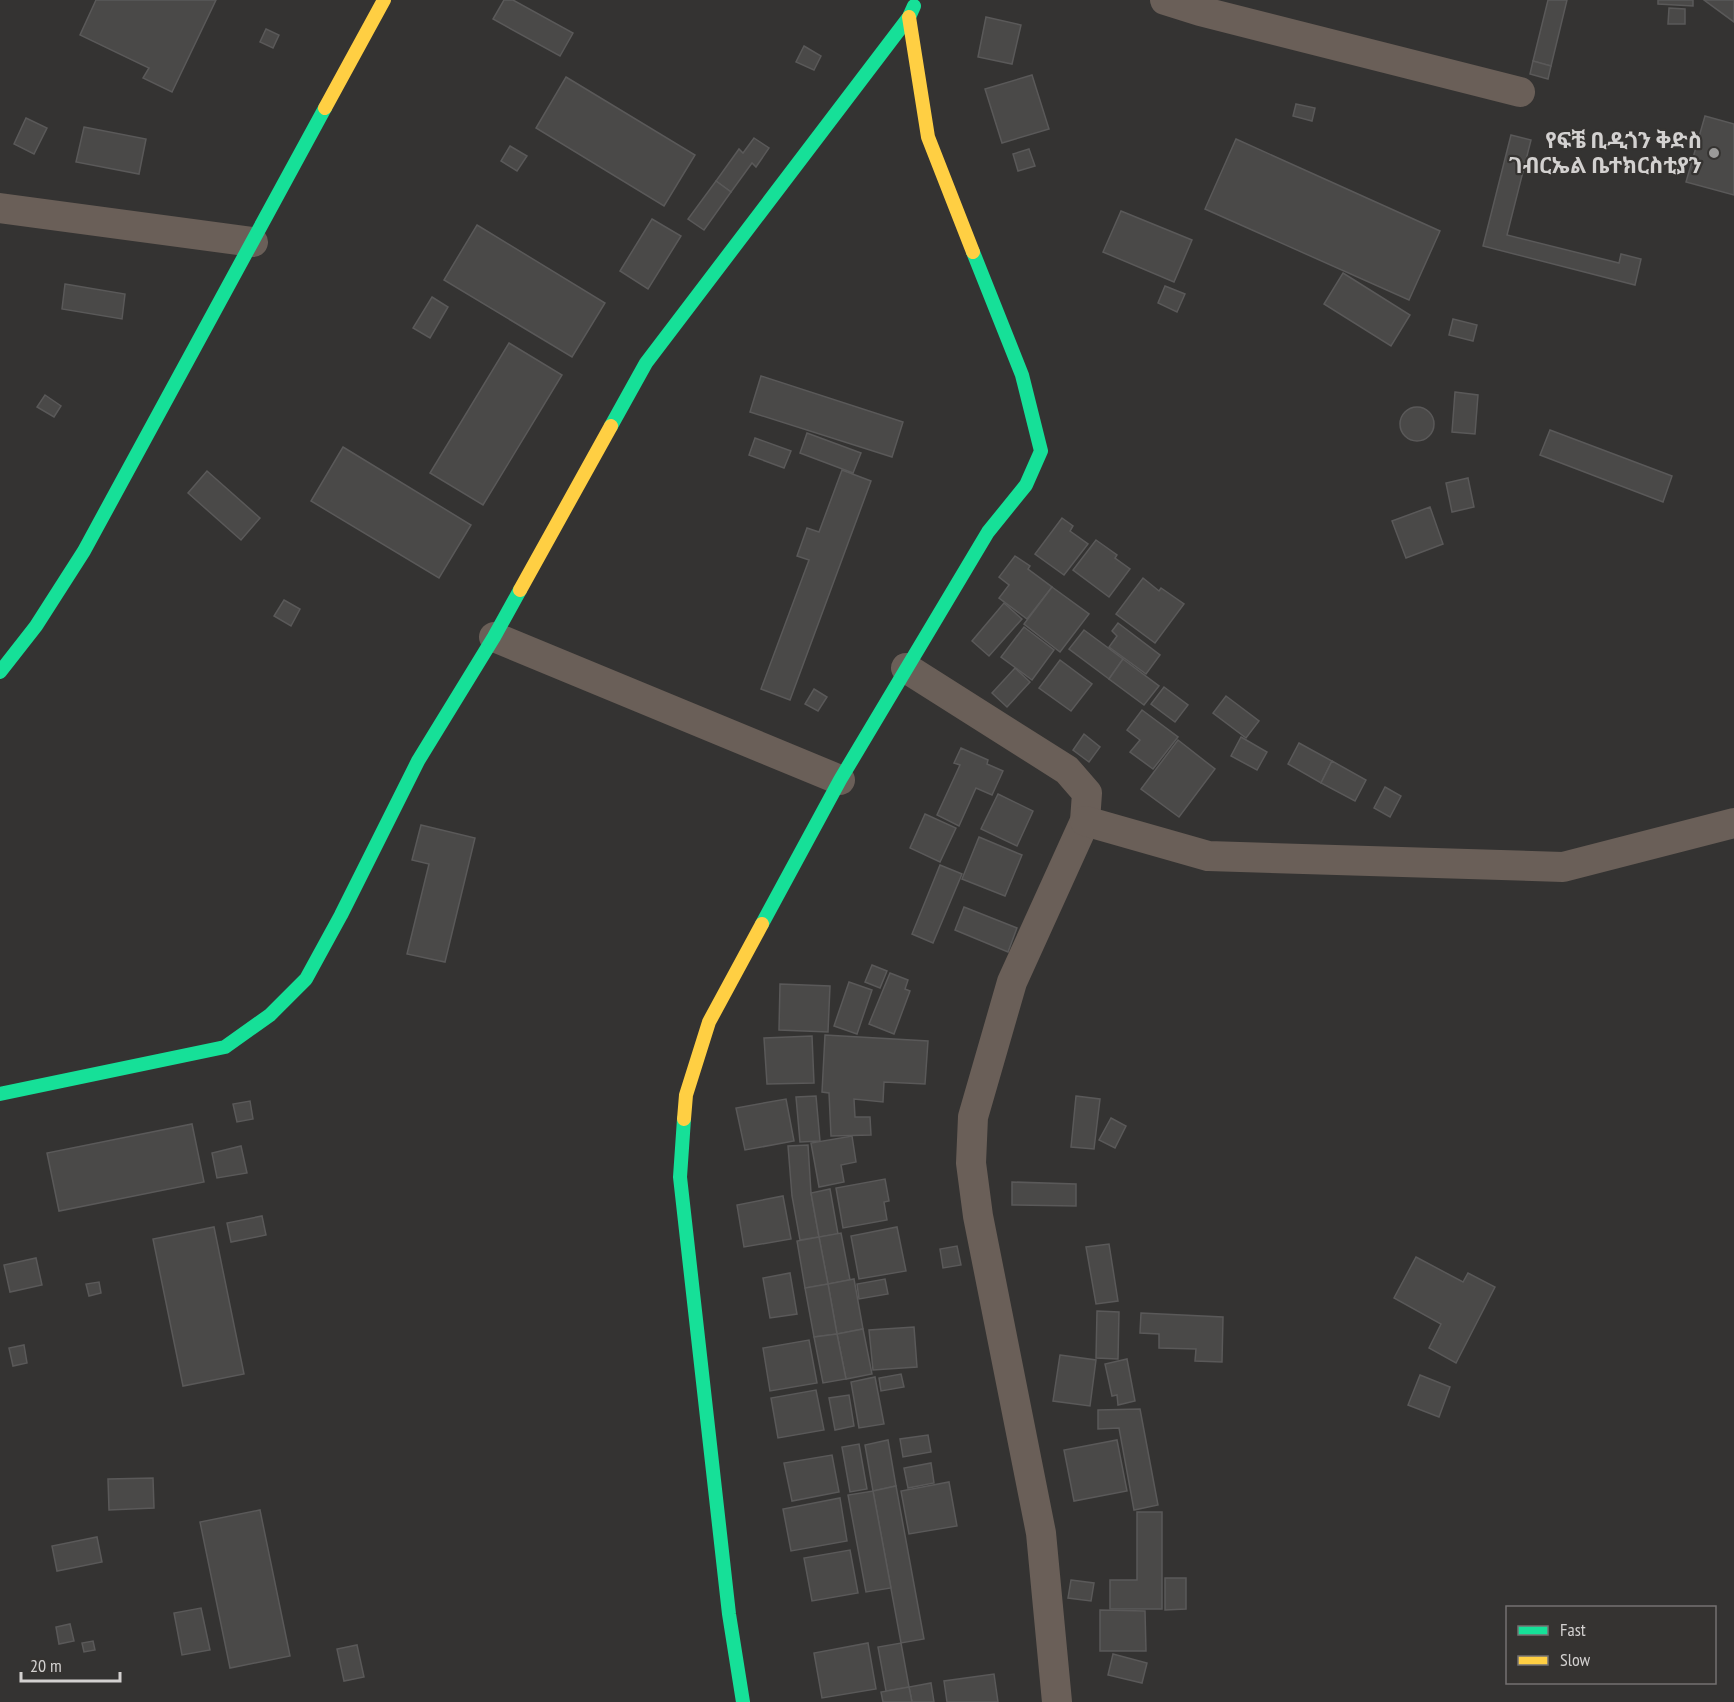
<svg xmlns="http://www.w3.org/2000/svg" width="1734" height="1702" viewBox="0 0 1734 1702" font-family="'PT Sans Narrow','Noto Sans Ethiopic',sans-serif">
<rect width="100%" height="100%" fill="#343332"/>
<g fill="#4a4948" stroke="#5a5959" stroke-width="1.5">
<path d="M96,0H216L172,92L143,78L149,68L80,35Z"/>
<path d="M504,0H513L573,33L560,56L493,19Z"/>
<path d="M1548,0H1567L1551,66L1533,61Z"/>
<path d="M1658,0H1693V6L1658,4Z"/>
<path d="M1704,0H1734V22Z"/>
<path d="M1669,8L1685,9V24H1668Z"/>
<path d="M986,17L1021,25L1012,64L978,57Z"/>
<path d="M266,29L279,35L273,48L260,42Z"/>
<path d="M804,46L821,56L814,70L796,62Z"/>
<path d="M1533,61L1551,66L1548,79L1530,74Z"/>
<path d="M1032,75L1049,129L1002,143L985,89Z"/>
<path d="M566,77L695,155L664,206L536,128Z"/>
<path d="M1296,104L1315,108L1312,121L1293,116Z"/>
<path d="M1705,116L1734,124V195L1686,182Z"/>
<path d="M26,118L47,128L34,154L14,144Z"/>
<path d="M84,127L146,139L139,174L76,162Z"/>
<path d="M1511,135L1531,140L1507,235L1619,263L1621,254L1641,259L1635,285L1483,246Z"/>
<path d="M754,138L769,148L756,167L752,163L731,192L716,181L739,149L743,153Z"/>
<path d="M1236,139L1440,231L1409,300L1205,209Z"/>
<path d="M510,146L527,156L517,171L501,161Z"/>
<path d="M1029,149L1035,166L1018,171L1013,154Z"/>
<path d="M716,181L731,192L704,230L688,219Z"/>
<path d="M1121,211L1192,240L1174,282L1103,252Z"/>
<path d="M652,219L681,236L648,289L620,271Z"/>
<path d="M477,225L605,303L572,357L444,280Z"/>
<path d="M1343,273L1410,315L1391,346L1324,304Z"/>
<path d="M65,284L125,294L122,319L62,309Z"/>
<path d="M1165,286L1185,294L1177,312L1158,303Z"/>
<path d="M432,297L448,307L430,338L413,328Z"/>
<path d="M1453,319L1477,325L1473,341L1449,335Z"/>
<path d="M509,343L562,375L483,505L430,473Z"/>
<path d="M761,376L903,422L892,457L750,412Z"/>
<path d="M1455,392L1478,395L1475,434L1452,432Z"/>
<path d="M45,395L61,406L54,417L37,407Z"/>
<circle cx="1417" cy="424" r="17"/>
<path d="M1550,430L1672,476L1663,502L1540,455Z"/>
<path d="M807,433L861,453L853,473L800,453Z"/>
<path d="M755,438L791,451L784,468L749,455Z"/>
<path d="M343,447L471,525L439,578L311,501Z"/>
<path d="M842,470L871,481L790,700L761,689L809,560L797,556L807,528L819,532Z"/>
<path d="M207,471L260,518L241,540L188,493Z"/>
<path d="M1468,478L1474,507L1452,512L1446,483Z"/>
<path d="M1430,507L1443,544L1406,558L1392,521Z"/>
<path d="M1062,518L1073,526L1070,531L1088,544L1064,575L1035,554Z"/>
<path d="M1096,540L1117,555L1115,558L1130,569L1109,597L1073,570Z"/>
<path d="M1015,556L1030,566L1028,569L1052,587L1027,619L999,598L1009,585L999,577Z"/>
<path d="M1143,578L1159,591L1161,588L1184,604L1155,643L1116,614Z"/>
<path d="M1052,587L1089,614L1060,652L1024,624Z"/>
<path d="M284,600L300,609L291,626L274,616Z"/>
<path d="M1004,603L1022,619L989,656L972,641Z"/>
<path d="M1118,623L1160,655L1146,674L1109,647L1117,636L1112,631Z"/>
<path d="M1024,627L1054,650L1032,680L1001,657Z"/>
<path d="M1084,630L1123,659L1109,679L1069,649Z"/>
<path d="M1123,659L1159,686L1144,705L1109,679Z"/>
<path d="M1060,660L1092,684L1071,711L1039,688Z"/>
<path d="M1015,668L1030,682L1007,707L992,693Z"/>
<path d="M1164,687L1188,705L1175,722L1151,704Z"/>
<path d="M814,689L827,697L818,711L805,704Z"/>
<path d="M1226,696L1259,721L1246,738L1213,713Z"/>
<path d="M1142,710L1178,737L1153,769L1130,752L1140,740L1127,730Z"/>
<path d="M1084,734L1100,747L1089,762L1073,750Z"/>
<path d="M1241,737L1267,752L1257,770L1231,756Z"/>
<path d="M1178,740L1215,769L1179,817L1141,789Z"/>
<path d="M1299,743L1332,761L1321,783L1288,764Z"/>
<path d="M961,748L988,760L987,764L1003,771L992,795L976,788L959,826L937,815L960,765L954,763Z"/>
<path d="M1332,761L1366,780L1355,801L1321,783Z"/>
<path d="M1385,787L1401,796L1390,817L1374,808Z"/>
<path d="M998,794L1033,811L1017,846L981,829Z"/>
<path d="M925,814L956,828L940,862L910,848Z"/>
<path d="M421,825L475,838L445,962L407,954L429,864L412,860Z"/>
<path d="M979,837L1022,855L1005,896L962,879Z"/>
<path d="M940,865L962,874L933,943L912,934Z"/>
<path d="M964,907L1017,928L1008,952L955,930Z"/>
<path d="M872,965L887,971L880,988L865,982Z"/>
<path d="M890,973L908,980L905,989L910,991L894,1034L869,1024Z"/>
<path d="M849,982L872,990L857,1034L834,1026Z"/>
<path d="M780,984L830,986L828,1032L779,1030Z"/>
<path d="M825,1035L928,1041L925,1084L884,1082L883,1102L854,1099L855,1117H870L871,1135L831,1136L829,1093L822,1092Z"/>
<path d="M812,1036L814,1083L767,1084L764,1038Z"/>
<path d="M816,1096L820,1141L800,1142L796,1097Z"/>
<path d="M1076,1096L1100,1099L1094,1149L1071,1147Z"/>
<path d="M786,1099L794,1141L745,1150L736,1108Z"/>
<path d="M250,1101L253,1119L237,1122L233,1104Z"/>
<path d="M1111,1118L1126,1126L1115,1148L1099,1140Z"/>
<path d="M192,1124L204,1182L59,1211L47,1153Z"/>
<path d="M852,1136L856,1162L841,1165L844,1182L819,1187L811,1143Z"/>
<path d="M808,1145L811,1193L819,1237L800,1240L792,1196L788,1146Z"/>
<path d="M241,1146L247,1173L217,1178L212,1153Z"/>
<path d="M885,1179L889,1201L884,1202L887,1220L843,1228L836,1188Z"/>
<path d="M1012,1182L1076,1184V1206L1012,1205Z"/>
<path d="M830,1189L838,1234L819,1237L811,1193Z"/>
<path d="M783,1196L791,1239L744,1247L737,1205Z"/>
<path d="M262,1216L266,1235L231,1242L227,1223Z"/>
<path d="M214,1227L244,1374L183,1386L153,1239Z"/>
<path d="M897,1227L906,1271L859,1279L851,1236Z"/>
<path d="M841,1233L850,1280L828,1284L819,1237Z"/>
<path d="M819,1237L828,1284L805,1288L797,1241Z"/>
<path d="M1109,1244L1118,1301L1096,1304L1086,1247Z"/>
<path d="M957,1246L961,1265L943,1268L940,1249Z"/>
<path d="M1416,1257L1463,1282L1468,1273L1495,1287L1456,1363L1429,1348L1441,1324L1394,1298Z"/>
<path d="M36,1258L42,1285L10,1292L4,1265Z"/>
<path d="M790,1273L797,1314L770,1318L763,1278Z"/>
<path d="M854,1279L863,1329L837,1334L828,1284Z"/>
<path d="M885,1279L888,1294L859,1299L857,1284Z"/>
<path d="M99,1282L101,1293L89,1296L86,1284Z"/>
<path d="M828,1284L837,1334L814,1337L805,1288Z"/>
<path d="M1097,1311L1119,1312L1118,1359L1096,1358Z"/>
<path d="M1141,1313L1223,1317L1222,1362L1195,1361L1196,1349L1159,1348V1334L1140,1333Z"/>
<path d="M914,1327L917,1367L873,1370L869,1330Z"/>
<path d="M863,1329L872,1374L846,1379L837,1334Z"/>
<path d="M837,1334L846,1379L823,1383L814,1337Z"/>
<path d="M809,1340L817,1383L770,1391L763,1348Z"/>
<path d="M24,1345L27,1363L13,1366L9,1348Z"/>
<path d="M1060,1355L1096,1360L1090,1406L1053,1401Z"/>
<path d="M1127,1359L1135,1401L1118,1405L1117,1395L1112,1396L1105,1364Z"/>
<path d="M901,1374L904,1387L881,1391L879,1378Z"/>
<path d="M1420,1375L1450,1387L1439,1417L1408,1405Z"/>
<path d="M875,1377L884,1424L859,1428L851,1382Z"/>
<path d="M816,1390L824,1430L778,1438L771,1398Z"/>
<path d="M849,1395L854,1426L835,1430L829,1398Z"/>
<path d="M1140,1409L1158,1505L1134,1510L1119,1428L1098,1429V1410Z"/>
<path d="M928,1435L931,1452L903,1457L900,1439Z"/>
<path d="M888,1440L896,1486L873,1491L865,1445Z"/>
<path d="M1117,1440L1127,1491L1074,1501L1064,1450Z"/>
<path d="M859,1444L867,1489L850,1492L842,1447Z"/>
<path d="M832,1455L839,1492L792,1501L784,1463Z"/>
<path d="M931,1463L934,1483L908,1488L904,1468Z"/>
<path d="M153,1478L154,1508L109,1510L108,1479Z"/>
<path d="M949,1482L957,1526L909,1534L901,1491Z"/>
<path d="M896,1486L924,1639L901,1643L873,1491Z"/>
<path d="M873,1491L891,1588L866,1592L848,1495Z"/>
<path d="M840,1498L847,1541L791,1551L783,1509Z"/>
<path d="M260,1510L290,1656L230,1668L200,1522Z"/>
<path d="M1137,1512H1162V1609H1110V1580H1137Z"/>
<path d="M97,1537L102,1562L57,1571L52,1546Z"/>
<path d="M850,1550L858,1593L812,1601L804,1558Z"/>
<path d="M1165,1578H1186V1609L1165,1610Z"/>
<path d="M1071,1580L1094,1583L1091,1601L1068,1598Z"/>
<path d="M201,1608L210,1650L182,1655L174,1613Z"/>
<path d="M1100,1610L1145,1611L1146,1651H1100Z"/>
<path d="M70,1624L74,1641L59,1644L56,1627Z"/>
<path d="M93,1641L95,1650L84,1652L82,1643Z"/>
<path d="M868,1643L876,1689L822,1698L814,1653Z"/>
<path d="M901,1643L909,1687L886,1691L878,1647Z"/>
<path d="M357,1645L364,1677L344,1681L337,1649Z"/>
<path d="M1113,1654L1147,1663L1142,1683L1108,1675Z"/>
<path d="M994,1674L998,1702H947L944,1681Z"/>
<path d="M931,1683L934,1702H912L909,1687Z"/>
<path d="M909,1687L912,1702H883L881,1692Z"/>
</g>
<g fill="none" stroke-linecap="round" stroke-linejoin="round">
<g stroke="#6a5f58" stroke-width="30">
<path d="M1165,0L1200,11L1520,92"/>
<path d="M0,208L253,242"/>
<path d="M494,637L840,780"/>
<path d="M906,668L1067,770L1087,793L1085,821L1012,982L973,1117L971,1163L978,1216L1041,1533L1057,1702"/>
<path d="M1085,821L1208,856L1563,867L1734,823"/>
</g>
<g stroke="#16e098" stroke-width="14">
<path d="M611,426L646,363L909,17L914,6"/>
<path d="M0,672L36,626L84,551L325,108"/>
<path d="M762,924L840,780L988,532L1026,485L1041,451L1022,375L973,252"/>
<path d="M0,1094L225,1047L270,1015L306,979L341,915L418,761L494,637L520,590"/>
<path d="M684,1119L680,1177L729,1614L743,1702"/>
</g>
<g stroke="#ffcf43" stroke-width="14">
<path d="M909,17L928,137L973,252"/>
<path d="M325,108L384,0"/>
<path d="M520,590L611,426"/>
<path d="M684,1119L686,1095L709,1022L762,924"/>
</g>
</g>
<circle fill="#9b9a99" stroke="#353331" stroke-width="2" cx="1714" cy="153" r="6"/>
<g text-anchor="middle" stroke-width="4.5" stroke-linejoin="round" paint-order="stroke">
<g font-size="22" font-weight="bold" fill="#d3d1d0" stroke="#353331" text-anchor="end">
<text x="1702" y="148">የፍቼ ቢዲጎን ቅድስ<tspan x="1702" dy="25">ገብርኤል ቤተክርስቲያን</tspan></text>
</g>
</g>
<rect x="1506" y="1606" width="210" height="78" fill="#353331" stroke="#747271" stroke-width="1.5"/>
<rect x="1518" y="1626" width="30" height="9" fill="#16e098" stroke="#747271" stroke-width="1.5"/>
<text x="1560" y="1636" font-size="18" fill="#d3d1d0">Fast</text>
<rect x="1518" y="1656" width="30" height="9" fill="#ffcf43" stroke="#747271" stroke-width="1.5"/>
<text x="1560" y="1666" font-size="18" fill="#d3d1d0">Slow</text>
<path d="M21 1672v9h99v-9" fill="none" stroke="#d3d1d0" stroke-width="3"/>
<text x="30" y="1672" font-size="18" fill="#d3d1d0" stroke="#353331" stroke-width="4.5" paint-order="stroke">20 m</text>
</svg>
